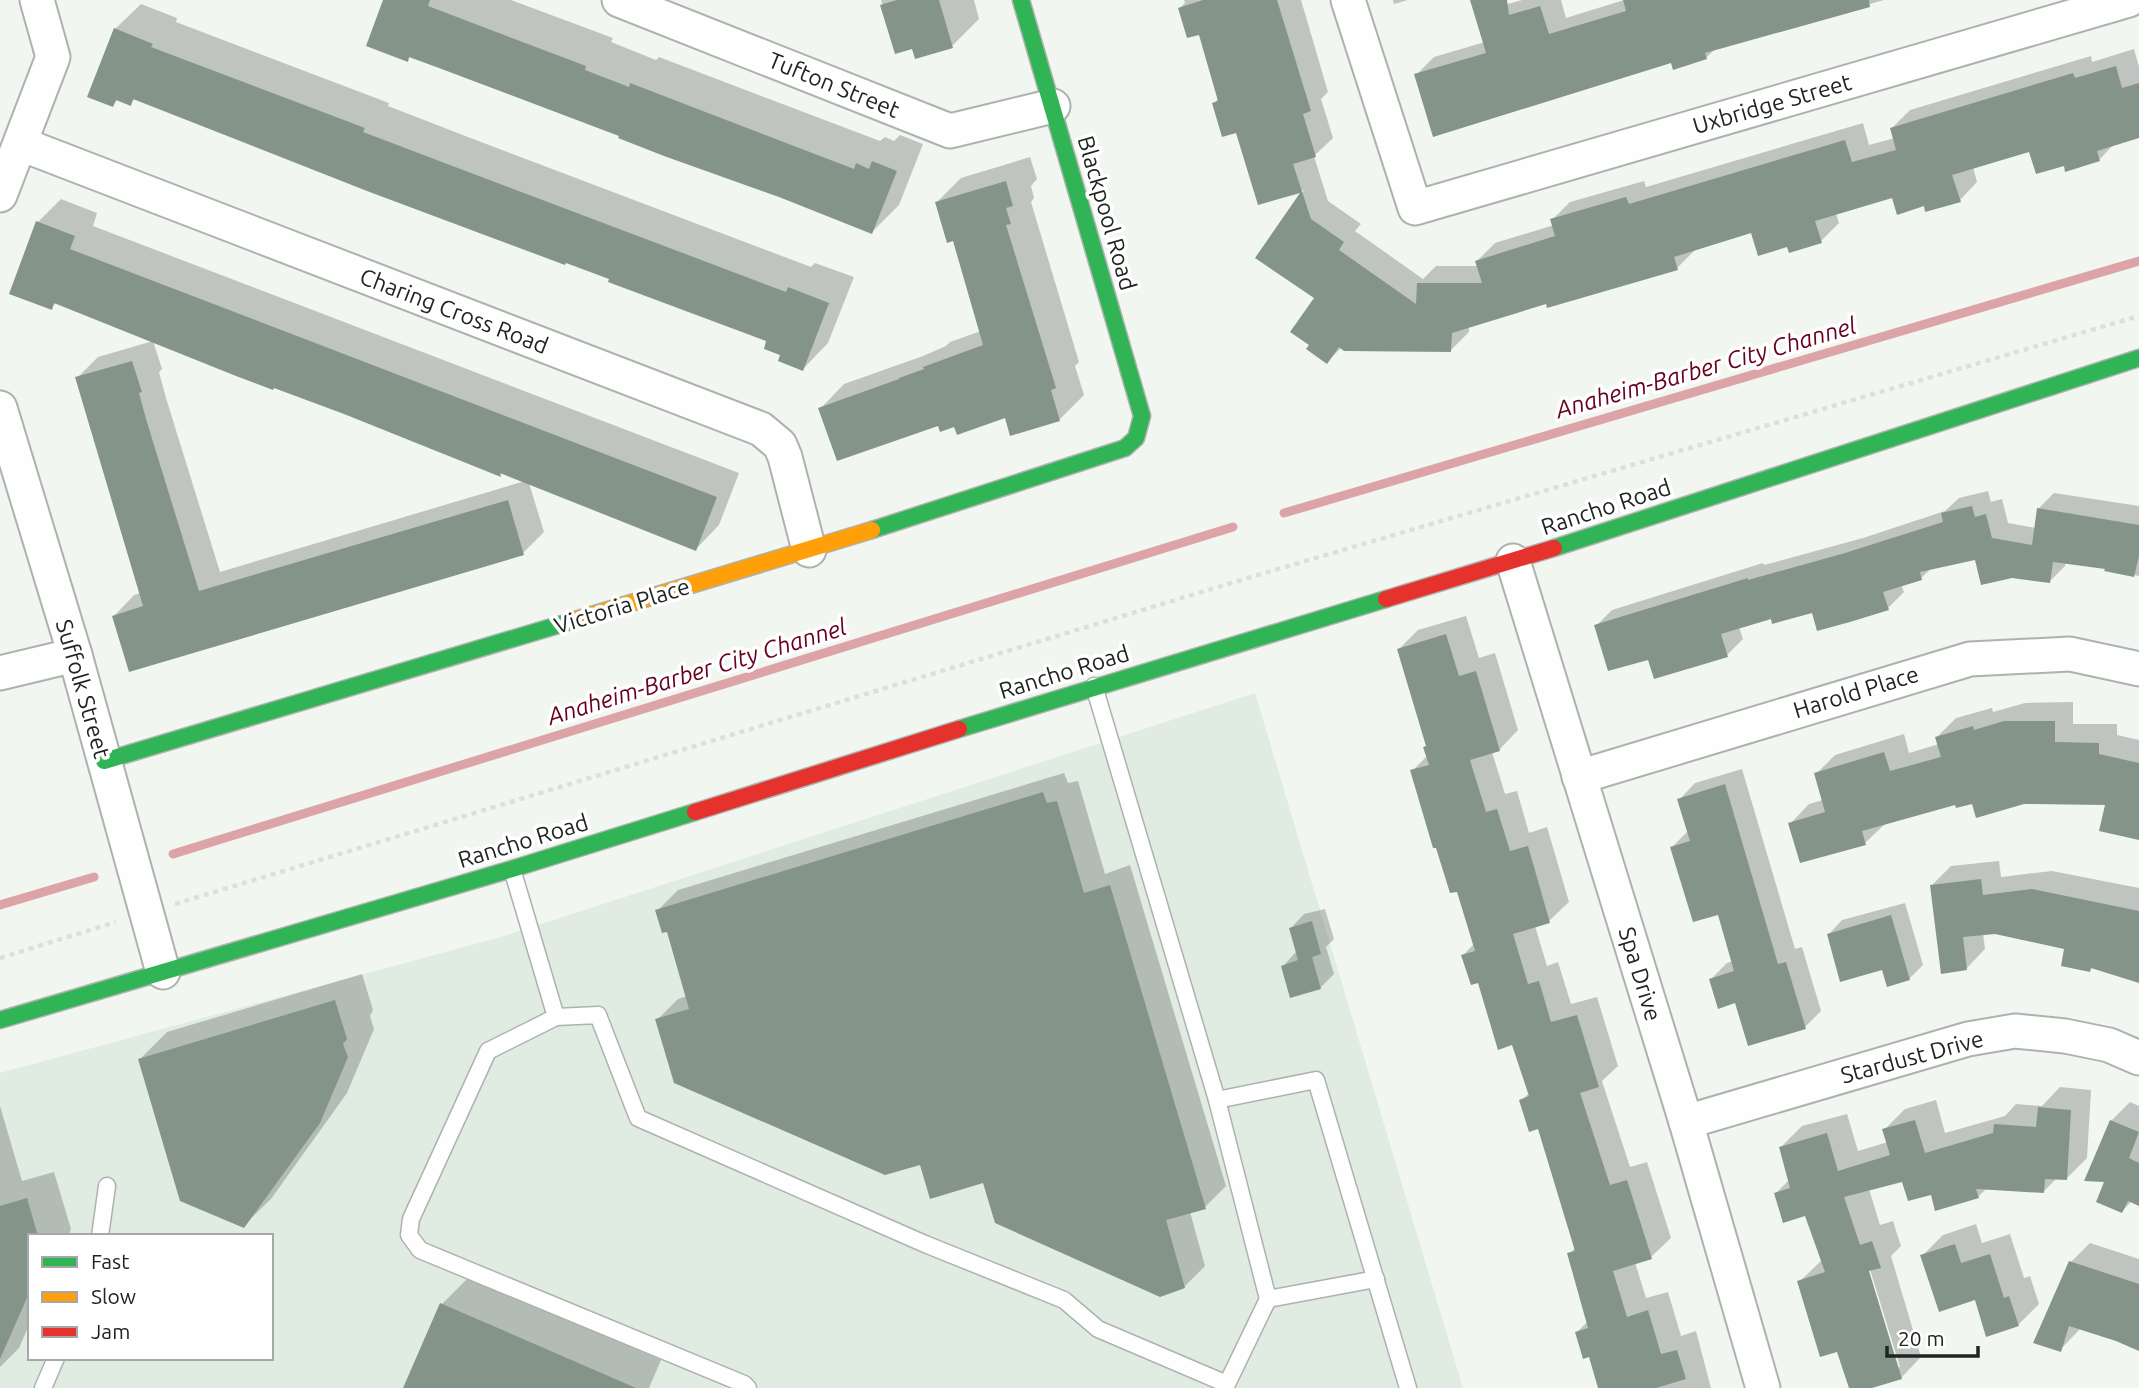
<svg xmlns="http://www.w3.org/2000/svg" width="2139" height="1388" viewBox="0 0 2139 1388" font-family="Ubuntu,sans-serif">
<rect width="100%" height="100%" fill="#f1f6f1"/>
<path fill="#e0ebe2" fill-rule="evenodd" d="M1255,693L1463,1388H0V1073L501,937ZM30,1236H271V1358H30Z"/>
<g fill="#0003" fill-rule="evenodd">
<path d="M385,0H511L613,38L611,42L656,60L659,57L880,141L885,137L894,141L900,135L923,144L899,205L872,232L411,56L407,60Z"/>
<path d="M881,0H974L979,19L952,46L913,47L896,52Z"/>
<path d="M1184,0H1301L1328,92L1321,99L1333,138L1314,156L1328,201L1361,224L1355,231L1423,279L1436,266H1479L1477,261L1495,243L1554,225L1552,220L1570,202L1644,181L1646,187L1863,123L1869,145L1895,138L1892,128L1910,110L2091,56L2092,62L2134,49L2139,67V137L2115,143L2099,160L2065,163L2031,150L1973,167L1977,182L1960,200L1925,204L1893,196L1836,213L1839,223L1821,241L1788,244L1752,231L1695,250L1677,268L1547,302L1469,326V332L1451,350L1342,347L1327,362L1311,345L1317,298L1257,258L1304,190L1259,203L1237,131L1214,103L1219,98L1200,33L1180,8L1185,3Z"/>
<path d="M1393,0H1408L1394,4Z"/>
<path d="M1522,0H1561L1566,18L1624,0H1884L1716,48L1706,58L1416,75L1434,57L1485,42L1497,7Z"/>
<path d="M141,4L177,18L176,22L389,103L388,106L468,137L811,267L815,263L854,277L828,343L803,369L782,354L768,340L611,278L136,98L130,104L118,99L113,105L115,29Z"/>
<path d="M1030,157L1037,179L1031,186L1034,198L1031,202L1079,362L1075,366L1084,395L1059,420L1006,416L955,425L820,409L844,384L923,356L946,346L950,342L981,331L954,239L937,202L961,178Z"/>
<path d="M61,199L97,213L93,226L739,473L719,525L696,549L529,483L544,532L523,553L114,616L134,595L141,593L77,378L98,357L153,341L162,369L159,372L166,398L220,572L525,481L503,473L500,475L344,413L57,302L51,308L38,222Z"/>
<path d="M1988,491L1991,502L2002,499L2008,523L2036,528L2038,509L2054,493L2139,506V576L2106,570L2107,568L2066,562L2065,566L2049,582L1976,557L1932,568L1921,578L1901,585L1904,592L1888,608L1813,611L1772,617L1739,627L1743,639L1727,655L1650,657L1596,626L1612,610L1763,563L1764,565L1863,538L1945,511L1959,498Z"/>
<path d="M1466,616L1479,658L1495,653L1518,730L1499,750L1492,752L1505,794L1517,791L1529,833L1547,827L1569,902L1549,921L1535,926L1547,966L1558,962L1571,1004L1597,997L1618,1066L1602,1081L1630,1167L1647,1162L1671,1238L1651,1257L1635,1262L1646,1298L1668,1292L1681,1336L1696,1331L1711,1388H1600L1590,1355L1577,1332L1588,1321L1569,1254L1576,1247L1540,1127L1521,1101L1530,1092L1513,1043L1463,955L1474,944L1458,889L1412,771L1427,756V745L1399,649L1418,630Z"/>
<path d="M2073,702V724H2117V735L2139,740V832L2107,803H1956L1885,824L1865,843L1790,824L1809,804L1823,800L1816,774L1835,755L1904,734L1909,753L1939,744L1937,737L1956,718L1992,708L1993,712L2025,703Z"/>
<path d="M1742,769L1795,949L1802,947L1821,1011L1805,1027L1736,1001L1711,979L1727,963L1733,961L1719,913L1672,847L1688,831L1679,800L1695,783Z"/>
<path d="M1064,773L1068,783L1078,781L1105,874L1130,865L1226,1186L1205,1207L1190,1212L1205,1266L1184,1287L984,1181L921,1162L657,1020L678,999L687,996L668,930L657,911L678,890Z"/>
<path d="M1999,861L2001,877L2052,871L2139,888V981L2093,967L2090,970L2066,948L1995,932L1983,933L1985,949L1966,969L1932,885L1951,866Z"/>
<path d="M1905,903L1923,965L1909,979L1883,967L1829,934L1842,920Z"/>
<path d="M1325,909L1334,939L1326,947L1334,974L1320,988L1283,966L1296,952L1291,928L1304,914Z"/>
<path d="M362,974L373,1010L370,1016L374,1029L347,1093L271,1199L243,1226L140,1059L167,1032Z"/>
<path d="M2060,1087L2091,1090L2087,1158L2066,1179L2057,1178L2044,1191L1987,1188L1978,1197L1932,1193L1903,1180L1869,1189L1880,1225L1893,1221L1901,1246L1891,1256L1921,1357L1901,1378L1866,1388H1850L1839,1350L1799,1282L1822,1260L1806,1214L1776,1193L1790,1179L1781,1147L1802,1126L1847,1114L1858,1151L1888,1142L1884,1130L1905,1109L1936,1100L1945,1133L2005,1116L2016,1104L2042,1106ZM1868,1263L1900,1367H1896L1865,1264Z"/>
<path d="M2130,1102L2139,1106V1204L2132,1201L2122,1211L2107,1180L2111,1121Z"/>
<path d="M0,1106L22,1181L54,1172L71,1229L68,1236H30V1323L19,1348L0,1367Z"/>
<path d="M1976,1224L1982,1243L2010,1234L2024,1278L2030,1276L2039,1304L2018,1325L1922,1256L1943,1235Z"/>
<path d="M2090,1243L2139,1259V1349L2081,1328L2060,1350L2071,1262Z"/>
<path d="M469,1277L661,1360L649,1388H405L442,1304Z"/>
</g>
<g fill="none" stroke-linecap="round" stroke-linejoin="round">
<g stroke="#dda4a8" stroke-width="9">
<path d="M1284,513L2139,261"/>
<path d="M173,854L1233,527"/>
<path d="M0,905L94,877"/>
</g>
</g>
<g fill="#849488">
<path d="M383,0H430L428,6L586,66L585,70L629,87L630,83L854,169L856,163L869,169L872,161L897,171L872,234L779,197L664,156L618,138L619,136L439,68L409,57L408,62L366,46Z"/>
<path d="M897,0H939L953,48L915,59L912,49L895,54L880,5Z"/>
<path d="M1203,0H1277L1311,111L1303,114L1316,157L1293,164L1311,219L1344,242L1339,250L1416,304L1417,283H1482L1475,261L1555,236L1550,219L1626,197L1629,204L1845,140L1852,162L1896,150L1890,128L2073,73L2075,78L2116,66L2122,88L2139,83V138L2097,151L2100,161L2065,172L2064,166L2036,174L2029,152L1952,175L1961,202L1925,212L1924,206L1897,215L1892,198L1815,221L1822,243L1789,253L1787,247L1758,256L1751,233L1674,257L1678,270L1547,308L1546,304L1452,333L1451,352L1344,351L1339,347L1327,364L1306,349L1309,345L1290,332L1314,298L1255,258L1300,193L1258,205L1236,133L1222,137L1212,103L1218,101L1199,35L1187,38L1178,8Z"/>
<path d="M1470,0H1507L1509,15L1540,6L1549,34L1626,11L1623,0H1869L1870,7L1705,53L1707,59L1673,70L1671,63L1433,137L1414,74L1486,53Z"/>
<path d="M114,28L153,44L151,47L365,128L363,132L442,162L786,292L788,287L829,303L803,371L778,361L780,355L764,349L766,341L608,282L609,279L566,263L565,265L367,191L133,99L131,106L116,100L113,107L87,97Z"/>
<path d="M1006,181L1013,206L1006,208L1011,224L1006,225L1056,388L1051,390L1060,421L1010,436L1005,418L957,435L954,427L940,432L938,426L837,461L818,408L899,379V378L924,369L923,367L983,345L953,241L947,243L935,202Z"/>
<path d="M36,221L75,236L70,249L717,497L696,551L500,473L501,477L344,414L274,388L273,390L236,376L54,303L52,310L9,294Z"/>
<path d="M132,361L142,392L139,393L146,419L199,591L508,500L524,555L129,672L112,616L143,606L75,377Z"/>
<path d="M1972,506L1975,517L1986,514L1992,538L2032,545L2037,508L2139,525V556L2134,577L2104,571L2105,569L2053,562L2050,583L2012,578L1981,585L1975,560L1920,572L1922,580L1883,592L1889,610L1850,622L1817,631L1812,613L1772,624L1771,619L1721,634L1728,657L1654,679L1648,660L1608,671L1594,625L1748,578V580L1845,553L1943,522L1941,513Z"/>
<path d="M1446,634L1459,676L1476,671L1500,751L1470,760L1486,812L1497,809L1510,851L1528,846L1550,923L1513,934L1528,984L1539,981L1551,1022L1577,1015L1599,1087L1580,1093L1610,1185L1627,1180L1652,1259L1613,1271L1627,1317L1648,1310L1661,1354L1677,1350L1686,1379L1656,1388H1598L1589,1357L1583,1359L1575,1332L1588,1328L1567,1253L1575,1251L1538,1129L1529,1132L1519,1100L1529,1096L1512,1045L1498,1050L1478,983L1471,985L1461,955L1475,951L1457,892L1450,893L1436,848H1433L1410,770L1429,765L1423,747L1426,746L1397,649Z"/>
<path d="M2004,721H2055V742L2099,743V754L2139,763V840L2099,831L2105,805L2024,804L1976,818L1972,804L1956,808L1955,805L1862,831L1866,845L1800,863L1788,823L1825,812L1814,773L1884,752L1890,771L1941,757L1935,737L1973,726L1974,730Z"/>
<path d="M1725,784L1778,964L1786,962L1806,1029L1748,1046L1735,1003L1718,1009L1709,979L1734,971L1718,915L1693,922L1670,847L1690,841L1677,799Z"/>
<path d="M1043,792L1047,803L1057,801L1084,893L1110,885L1206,1209L1166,1220L1185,1288L1160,1297L995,1223L983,1183L930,1199L920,1165L885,1175L674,1083L655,1019L689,1009L667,932L662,933L655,910Z"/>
<path d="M1981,879L1983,895L2032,889L2139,911V983L2091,968L2090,972L2061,966L2064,949L1995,934L1963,937L1967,970L1941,974L1930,885Z"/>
<path d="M1891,915L1910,980L1887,987L1882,970L1840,982L1827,934Z"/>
<path d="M1312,921L1321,954L1312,957L1321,989L1290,998L1281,966L1298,960L1289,928Z"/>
<path d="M335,1000L347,1039L343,1044L348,1057L320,1123L244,1228L180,1201L138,1059Z"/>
<path d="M2038,1107L2071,1110L2067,1180L2045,1179L2044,1193L1976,1189L1979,1198L1935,1211L1931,1195L1908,1201L1902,1182L1844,1197L1860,1245L1872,1241L1881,1268L1869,1271L1902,1379L1872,1388H1849L1837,1352L1820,1357L1797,1281L1825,1272L1805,1216L1783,1223L1774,1193L1790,1188L1779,1147L1827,1133L1838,1171L1890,1155L1882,1129L1915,1120L1925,1153L1993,1133L1994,1124L2036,1127Z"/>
<path d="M2110,1120L2139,1132L2129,1158L2139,1163V1206L2128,1201L2122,1213L2096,1202L2104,1182L2084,1181Z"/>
<path d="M27,1198L38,1236H30V1291L0,1359V1206Z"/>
<path d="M1955,1244L1961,1263L1990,1254L2004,1298L2009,1296L2019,1326L1986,1337L1975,1300L1939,1312L1920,1255Z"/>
<path d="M2069,1261L2139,1284V1351L2116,1341L2069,1326L2061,1352L2033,1343Z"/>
<path d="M440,1303L636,1388H403Z"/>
</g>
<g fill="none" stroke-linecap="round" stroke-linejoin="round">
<defs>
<g id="lane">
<path d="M1094,686L1217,1100L1316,1080L1408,1388"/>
<path d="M512,869L556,1017L598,1015L638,1118L925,1244L1064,1300L1098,1329L1227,1384L1268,1299L1217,1100"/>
<path d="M556,1017L488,1051L411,1219L409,1235L420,1250L744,1384L748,1388"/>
<path d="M100,1236L107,1186"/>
<path d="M1268,1299L1376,1279"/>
<path d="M43,1388L56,1358"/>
</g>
<g id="street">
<path d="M619,0L950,131L1053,106"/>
<path d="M1348,0L1415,208L2129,0"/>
<path d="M21,144L761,429L780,445L785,457L809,550"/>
<path d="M0,195L53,57L37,0"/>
<path d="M0,408L75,655L163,972"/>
<path d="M1513,561L1686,1122L1763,1388"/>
<path d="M0,673L75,655"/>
<path d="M1579,777L1970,659L2070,654L2139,669"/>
<path d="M1686,1122L1968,1039L2015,1031L2065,1036L2109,1045L2139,1058"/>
</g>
<g id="fast">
<path d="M872,530L1125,448L1136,438L1142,416L1021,0"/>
<path d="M1554,548L2139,358"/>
<path d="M959,729L1386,599"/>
<path d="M104,761L575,620"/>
<path d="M0,1020L512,869L695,812"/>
</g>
<path id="slow" d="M575,620L872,530"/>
<g id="jam">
<path d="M1386,599L1554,548"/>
<path d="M695,812L959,729"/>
</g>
</defs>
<use href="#lane" stroke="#aeb2ae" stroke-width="19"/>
<use href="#street" stroke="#aeb2ae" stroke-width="37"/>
<use href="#fast" stroke="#aeb2ae" stroke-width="19"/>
<use href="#slow" stroke="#aeb2ae" stroke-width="19"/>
<use href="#jam" stroke="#aeb2ae" stroke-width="19"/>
<g stroke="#dddedd" stroke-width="4.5" stroke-dasharray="5 5" stroke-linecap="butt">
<path d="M175,904L1251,577L2139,316"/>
<path d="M0,958L116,922"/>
</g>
<use href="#lane" stroke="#fdfefd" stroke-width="16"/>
<use href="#street" stroke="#fdfefd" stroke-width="33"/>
<use href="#fast" stroke="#30b455" stroke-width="16"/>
<use href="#slow" stroke="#ff9f0a" stroke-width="16"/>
<use href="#jam" stroke="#e5322d" stroke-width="16"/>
</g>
<g text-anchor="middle" stroke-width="7" stroke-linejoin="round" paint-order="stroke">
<g font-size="23" fill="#212522" stroke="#fff">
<text transform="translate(834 85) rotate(22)" y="8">Tufton Street</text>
<text transform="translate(1772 104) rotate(-16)" y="8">Uxbridge Street</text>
<text transform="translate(1107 213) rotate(74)" y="8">Blackpool Road</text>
<text transform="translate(454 311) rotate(21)" y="8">Charing Cross Road</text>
<text transform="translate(1606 507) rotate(-18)" y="8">Rancho Road</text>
<text transform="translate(622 606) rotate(-17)" y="8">Victoria Place</text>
<text transform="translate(1064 672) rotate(-17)" y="8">Rancho Road</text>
<text transform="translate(83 689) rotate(74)" y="8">Suffolk Street</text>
<text transform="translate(1856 692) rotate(-17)" y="8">Harold Place</text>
<text transform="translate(523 841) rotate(-17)" y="8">Rancho Road</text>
<text transform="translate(1640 974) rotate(73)" y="8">Spa Drive</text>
<text transform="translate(1912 1057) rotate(-15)" y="8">Stardust Drive</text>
</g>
<g font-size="24" font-style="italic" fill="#680020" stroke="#fff">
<text transform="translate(1706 368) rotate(-16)" y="8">Anaheim-Barber City Channel</text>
<text transform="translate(697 672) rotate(-17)" y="8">Anaheim-Barber City Channel</text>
</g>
</g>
<rect x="28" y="1234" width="245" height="126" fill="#ffffff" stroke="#a6a8a7" stroke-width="2"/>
<rect x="42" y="1257" width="35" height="10" fill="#30b455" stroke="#a6a8a7" stroke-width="2"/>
<text x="91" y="1269" font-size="21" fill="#212522">Fast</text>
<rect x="42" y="1292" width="35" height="10" fill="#ff9f0a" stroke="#a6a8a7" stroke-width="2"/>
<text x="91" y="1304" font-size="21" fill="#212522">Slow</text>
<rect x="42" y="1327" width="35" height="10" fill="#e5322d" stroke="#a6a8a7" stroke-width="2"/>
<text x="91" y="1339" font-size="21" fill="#212522">Jam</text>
<path d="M1887 1346v10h91v-10" fill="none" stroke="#212522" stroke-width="3.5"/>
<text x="1898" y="1346" font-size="21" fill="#212522" stroke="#ffffff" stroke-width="5" paint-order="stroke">20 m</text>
</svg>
